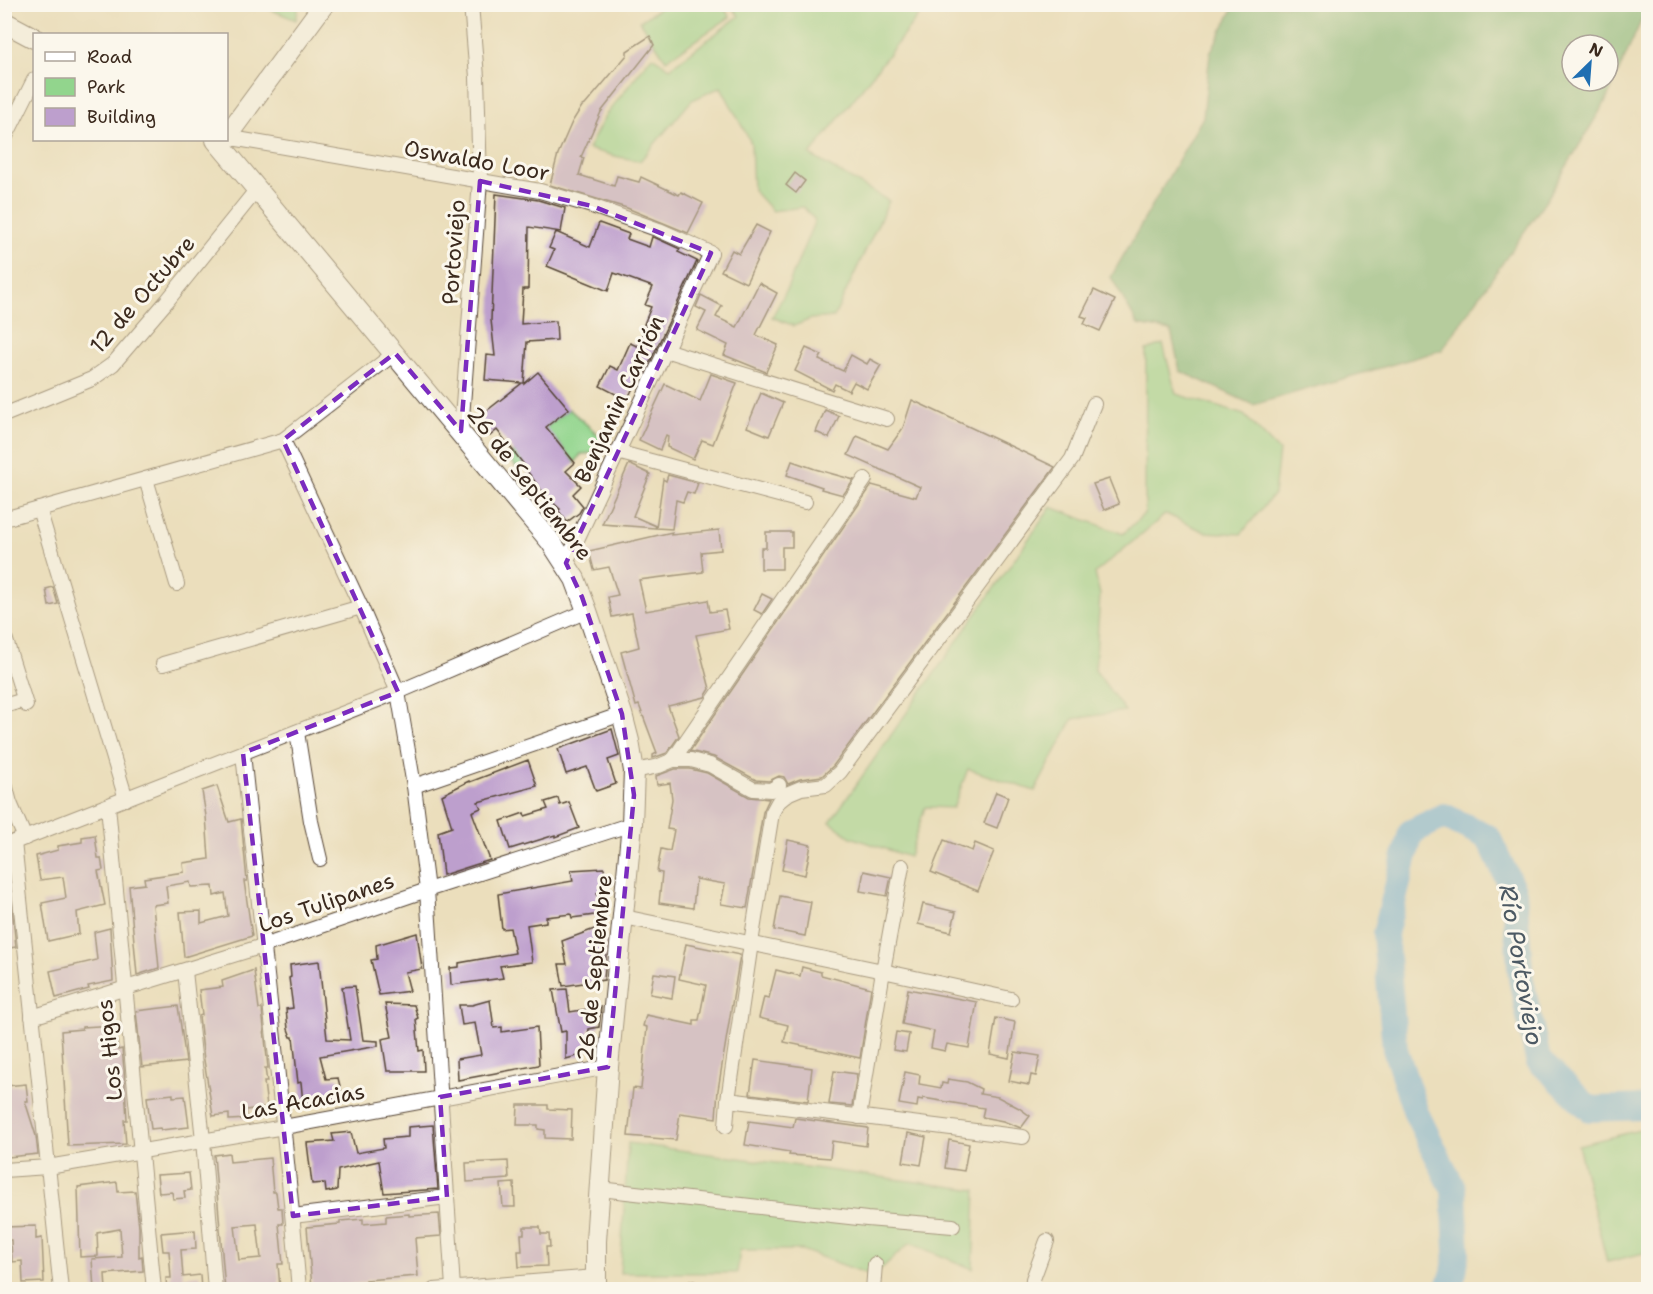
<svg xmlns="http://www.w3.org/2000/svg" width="1653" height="1294" viewBox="0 0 1653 1294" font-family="'Shantell Sans',sans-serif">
<rect width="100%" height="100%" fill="#fbf7ec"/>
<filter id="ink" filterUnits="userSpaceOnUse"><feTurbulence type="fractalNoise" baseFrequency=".0167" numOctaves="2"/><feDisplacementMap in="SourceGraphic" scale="12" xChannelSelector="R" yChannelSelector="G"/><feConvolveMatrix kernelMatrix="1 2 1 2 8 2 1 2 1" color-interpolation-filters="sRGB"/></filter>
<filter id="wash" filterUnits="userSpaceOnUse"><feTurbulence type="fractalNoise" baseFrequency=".008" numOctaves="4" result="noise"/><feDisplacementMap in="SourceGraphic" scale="24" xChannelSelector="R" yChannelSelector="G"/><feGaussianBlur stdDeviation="1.35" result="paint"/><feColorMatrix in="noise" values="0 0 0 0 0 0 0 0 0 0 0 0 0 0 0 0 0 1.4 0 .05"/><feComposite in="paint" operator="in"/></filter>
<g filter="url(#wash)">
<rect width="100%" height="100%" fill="#ebdebc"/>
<g fill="#92d58d" stroke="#668056" stroke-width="1.5">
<path d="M666,4L722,5L730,17L666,60L640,21Z"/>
<path d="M259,5H299L296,20Z"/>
<path d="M730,5H927L810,155L889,201L834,317L811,319L794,326L772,317L786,291L815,220L803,207L772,211L753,190L751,143L721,87L692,100L640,161L619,157L588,149L605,116L652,56L670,68L739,16Z"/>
<path d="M1163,344L1176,394L1244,415L1279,451L1274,494L1241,534L1205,532L1166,514L1095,573L1100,595L1095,670L1125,711L1073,719L1035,791L968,769L953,808L925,807L909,857L851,837L830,822L1051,507L1123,534L1145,513L1146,350Z"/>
<path d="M569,409L602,438L596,453L581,454L575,463L557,441L519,471L508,457Z"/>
<path d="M1648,1128V1252L1607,1262L1578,1145Z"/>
<path d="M628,1143L976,1190L973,1269L910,1243L873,1276L802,1250H740L737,1273H620Z"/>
</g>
<path fill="#75b678" stroke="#58704b" stroke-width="1.5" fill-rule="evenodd" d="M1235,5L1648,4V5L1606,101L1547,199L1442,350L1253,405L1180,371L1171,331L1138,325L1111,277L1203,117L1210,53ZM1572,45H1608V81H1572Z"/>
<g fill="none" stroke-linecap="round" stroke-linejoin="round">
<path stroke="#6db1e3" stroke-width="26" d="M1448,1290L1454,1272L1457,1252L1454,1190L1416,1113L1395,1049L1385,934L1411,832L1444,816L1488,837L1514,892L1521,979L1538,1060L1590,1109L1648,1107"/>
</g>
<g id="blocks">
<g fill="#bd9fcd" fill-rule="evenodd">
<path d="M650,36L654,45L601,112L581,157L584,158L579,175L614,186L617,176L639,182L641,177L679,195L681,192L703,203L688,233L627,208L550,185L558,154L572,122L582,106L586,104L627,55V51Z"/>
<path d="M795,173L805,181L796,193L786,185Z"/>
<path d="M496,194L538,200L565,208L561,232L529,227L528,289H523L521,324L556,321L557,340L527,342L524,384L538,372L569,409L546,427L575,463L566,471L581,486L573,494L583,506L579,513L567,522L558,510L560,509L545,495L524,467L525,466L497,430L490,436L480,423V416L522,383L485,380L487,355L495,356L491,320Z"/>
<path d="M599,223L629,234L627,239L649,247L652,237L656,238L680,249L678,252L697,261L643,377L639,376L627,400L600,386L610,366L618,370L630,343L637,346L647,325L644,324L651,307L645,305L653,287L614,273L608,291L547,266L554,250L549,248L556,232L590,247Z"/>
<path d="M756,225L770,232L746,283L721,271L732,250L739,254Z"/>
<path d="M759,283L777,293L756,335L778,345L766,372L724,355L728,345L697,330L706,312L696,307L701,295L722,306L716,317L737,327Z"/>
<path d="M1094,290L1115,300L1100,331L1084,324L1087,318L1081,316Z"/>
<path d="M806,348L822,355L819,360L843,371L851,355L867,364L870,359L881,365L867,389L854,382L849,391L835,384L832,390L795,371Z"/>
<path d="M711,374L737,383L713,444L702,440L693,459L667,447L668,436L666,435L660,450L639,440L665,384L700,401Z"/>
<path d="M761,393L783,403L769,436L747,427Z"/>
<path d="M912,400L1055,467L833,766L822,776L800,779L788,784L784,777L779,776L769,781L756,780L714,757L690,751L872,485L916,497L920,487L848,455L857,436L888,449L903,428Z"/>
<path d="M825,410L839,416L829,438L816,432Z"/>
<path d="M792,461L815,469L854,480L843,495L821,489L822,487L787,475Z"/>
<path d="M629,464L650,474L633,516L656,526L655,528L602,524Z"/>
<path d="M668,475L698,483L694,494L687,492L683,502L676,500L672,529L656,528L663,479L666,481Z"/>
<path d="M1109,479L1119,504L1104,510L1093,484Z"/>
<path d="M719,530L721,550L701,552L703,572L639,580L646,611L708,600L710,612L725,610L729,629L696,635L710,689L705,697L668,706L679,736L667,753L653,758V755L657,753L639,705L636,706L621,652L639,647L632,613L612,617L608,597L618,595L609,567L594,570L589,551L672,532L671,535Z"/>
<path d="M766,532H792V547H782V569H761V548H766Z"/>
<path d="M53,587L58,604L49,606L46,589Z"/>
<path d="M762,594L772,599L762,614L754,610Z"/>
<path d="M612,729L619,756L608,760L616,784L596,791L587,767L566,774L558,749Z"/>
<path d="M528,760L537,786L478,802L481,808L472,812L490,860L443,875L438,832L452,827L442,795L469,781L470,782Z"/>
<path d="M675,769H690L707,773L749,797L769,799L763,812L747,908L721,904L725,884L696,879L693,908L659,903L662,873L657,872L661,849L670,851L674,830L667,829L672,799L670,783L657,785L656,776Z"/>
<path d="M217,786L229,822L241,819L247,881H244L252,936L184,957L180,912L201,911V923L228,916L225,893L214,896L213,886L191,887L190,882L166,886L168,903L153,905L159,968L137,975L129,886L145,884L144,878L184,872L183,863L209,859L206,816L202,791Z"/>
<path d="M996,792L1008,797L997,828L984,823Z"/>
<path d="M558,798L560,805L569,802L579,828L555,837V835L510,849L501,821L524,813L525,816L548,809L545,802Z"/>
<path d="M95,835L98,858H101L103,870L98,871L105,905L77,912L79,934L48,941L42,903L66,898L63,877L40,880L36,856L58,850V846L82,842V837Z"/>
<path d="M788,840L811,845L805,875L782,870Z"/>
<path d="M944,840L972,851L975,843L994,851L978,891L931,872Z"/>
<path d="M604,868L607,891L597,893L602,914L572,918L571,914L546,917V922L527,925L532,962L500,966L503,978L451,985L450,968L459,967V963L515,953L510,928L502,929L498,894L573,881L571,870Z"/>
<path d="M864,871L891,877L887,896L860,891Z"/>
<path d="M4,877H9L16,947L4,949Z"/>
<path d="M780,896L811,902L805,936L774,930Z"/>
<path d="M923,904L956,912L951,932L918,924Z"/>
<path d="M605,925L606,955L604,980L563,986L559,964H567L562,941Z"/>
<path d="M110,928L113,981L88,986L89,989L56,998L50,971L97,960L94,932Z"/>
<path d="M417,933L422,969L405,972L410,991L379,995L371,960L377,959L376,945Z"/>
<path d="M686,944L740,955L718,1090L716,1118L680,1113L676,1140L628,1136L633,1088L641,1089L647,1027L643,1026L646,1015L694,1025V1020H699L706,985L679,979Z"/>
<path d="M319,961L327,1039L350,1040L342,987L355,986L363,1040L378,1041V1046L320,1056L326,1079L338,1078L343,1098L328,1100L323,1104L322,1100L303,1104L301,1082L298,1083L293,1037H291L288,1029L286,1009L293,1008L289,978L291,977L290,965Z"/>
<path d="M802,967L821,972V975L871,988L860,1058L784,1042L788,1025L759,1018L764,997L769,998L776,970L800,976Z"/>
<path d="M254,970L259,1009H262L268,1068H265L267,1082H264L267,1107L246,1110L247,1119L229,1120V1114L213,1116L204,1060L199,1016L202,1015L199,990L223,987L222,981Z"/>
<path d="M654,973L675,976L672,998L650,994Z"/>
<path d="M567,989L570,1012L601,1007L599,1027L589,1029L585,1054L566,1059V1031L561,1032L553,990Z"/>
<path d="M908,989L977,1002L969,1048L947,1044L945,1051L931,1048L934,1031L902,1024Z"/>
<path d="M490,1000L494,1028L502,1027V1032L537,1027L539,1065L458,1080L457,1059L481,1055L475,1023L462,1025L459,1005H472Z"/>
<path d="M385,1004L414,1005L418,1018L416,1019L419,1051L423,1050L424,1071H387L382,1039L392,1037Z"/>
<path d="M178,1006L186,1062L142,1067L136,1011Z"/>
<path d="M996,1018L1015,1022L1009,1058L990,1054Z"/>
<path d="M116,1025L118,1050L122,1049L124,1069L127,1120H124L126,1144L68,1146L61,1031L82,1029V1027Z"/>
<path d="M896,1032L909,1034L906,1052L893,1050Z"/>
<path d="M1015,1052L1040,1056L1036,1076L1031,1075L1029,1085L1009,1081Z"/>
<path d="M755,1060L812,1068L808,1101L750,1094Z"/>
<path d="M834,1071L857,1074L852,1106L829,1104Z"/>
<path d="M905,1072L920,1075L919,1084L941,1088L942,1083L947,1084L948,1079L967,1082L981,1089L980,1094L998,1097L1019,1108L1030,1116L1021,1128L1003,1121L982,1117L984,1108L923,1098V1100L918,1099L917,1107L899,1104Z"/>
<path d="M26,1084L28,1101H25L36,1136L38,1154L8,1157L4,1138V1109L8,1108L6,1086Z"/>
<path d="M173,1094V1097L185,1096L189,1127L161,1130L160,1128L151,1129L147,1097Z"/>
<path d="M518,1105H548V1109L572,1110L571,1139L545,1138V1130L538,1129V1125H517Z"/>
<path d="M795,1118L868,1128L866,1146L832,1141L830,1158L789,1155L790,1152L745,1145L749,1121L793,1127Z"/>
<path d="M433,1125L438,1189L384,1193L379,1161L338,1170L337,1190L326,1192L325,1183L312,1184L307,1143L334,1141L332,1134L351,1132L356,1153L384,1148L383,1139L408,1137V1127Z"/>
<path d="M908,1133L926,1137L921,1165L903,1162Z"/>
<path d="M949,1140L969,1144L964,1171L945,1168Z"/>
<path d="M229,1153L230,1162L270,1158L273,1192H276L278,1208H282L283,1224H279L283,1264H278L280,1289L225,1290L214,1155ZM257,1224L261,1258L239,1260L235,1226Z"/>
<path d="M508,1161L509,1179L467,1182L466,1163Z"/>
<path d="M189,1173L191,1190L184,1191L185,1198L173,1199L172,1192L159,1193L157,1175Z"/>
<path d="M117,1182L118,1192L135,1191L139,1227V1257L142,1256L143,1271L105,1274L106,1290H94L92,1259L122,1257L120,1229L97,1233L98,1256L80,1257L78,1187Z"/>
<path d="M514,1183L515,1207H503L501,1184Z"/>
<path d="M409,1214V1216L439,1214L441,1236L415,1238L418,1276L366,1280V1283L312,1288L307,1227L340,1224V1221L363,1219V1224L386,1222V1216Z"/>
<path d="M36,1226V1239L42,1238L44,1282L23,1283L22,1261L12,1262L11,1240H4V1227Z"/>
<path d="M524,1227H540L541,1234H549L550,1247H546L547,1266L519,1267L518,1251H522L521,1234H524Z"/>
<path d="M195,1230L196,1249L181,1250L183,1277L200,1275L201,1290H167L166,1278H171L169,1251H163L161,1233Z"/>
</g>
</g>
</g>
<g filter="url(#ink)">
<use href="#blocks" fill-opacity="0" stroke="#554536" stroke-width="1.5"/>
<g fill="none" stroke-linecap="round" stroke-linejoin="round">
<defs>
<g id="street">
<path d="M226,137L540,191L592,206L659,230L711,253L566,563"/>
<path d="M4,140L34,80"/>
<path d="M665,350L887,419"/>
<path d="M4,415L92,379L113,364L167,301L258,188"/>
<path d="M461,431L480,181L477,77L471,4"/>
<path d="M283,440L361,607L398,692L414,786L427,890L453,1288"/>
<path d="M617,452L805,502"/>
<path d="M146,479L177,584"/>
<path d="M39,509L126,799"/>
<path d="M4,519L283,440L395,353"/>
<path d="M4,634L26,705"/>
<path d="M163,664L361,607"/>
<path d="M4,706L24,700"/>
<path d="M297,732L311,821L320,859"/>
<path d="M243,753C261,932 284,1110 299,1290"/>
<path d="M673,760L865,479"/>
<path d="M634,771L659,766L673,760H691L710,765L753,789L771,790L779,785"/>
<path d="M5,784L10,803L25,838"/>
<path d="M414,786L622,714"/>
<path d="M108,806L154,1290"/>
<path d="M14,842L61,1290"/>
<path d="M4,846L398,692L587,611"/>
<path d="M624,917L883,971L902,866"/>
<path d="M185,971L203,1140L215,1290"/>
<path d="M32,1017L263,946L427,890L632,824"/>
<path d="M859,1117L883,971L1011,999"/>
<path d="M726,1126L728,1100"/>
<path d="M1023,1137L728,1100L751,943L772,813L778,802L789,793L801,788L826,785L840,772L1072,459L1094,404"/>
<path d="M4,1170L48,1167L284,1127L608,1067"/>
<path d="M600,1189L867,1219L953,1226"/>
<path d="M293,1216L447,1197"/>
<path d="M692,1288V1290"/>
<path d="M434,1290L596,1277"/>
<path d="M873,1290L875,1264"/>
<path d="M1032,1290L1033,1279L1047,1241"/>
</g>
<g id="secondary">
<path d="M4,22L34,38"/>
<path d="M226,137L324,4"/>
<path d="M216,140L551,542L575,579L587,611L622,714L629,741L634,771L632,824L608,1067L596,1241V1290"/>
</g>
</defs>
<use href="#street" stroke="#554536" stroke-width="16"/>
<use href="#secondary" stroke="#554536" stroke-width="22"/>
<use href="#street" stroke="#fff" stroke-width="14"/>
<use href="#secondary" stroke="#fff" stroke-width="20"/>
</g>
</g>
<path d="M0 0H1653V1294H0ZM480,181L592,206L711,253L566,563L582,597L622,714L634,795L608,1067L440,1097L447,1197L293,1216L243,753L398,692L283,440L395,353L461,431Z" fill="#ebdebc" fill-opacity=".55" fill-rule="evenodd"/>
<path fill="none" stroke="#7b2cbf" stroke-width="4.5" stroke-dasharray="12 8" stroke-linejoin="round" d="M480,181L592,206L711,253L566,563L582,597L622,714L634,795L608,1067L440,1097L447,1197L293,1216L243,753L398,692L283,440L395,353L461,431Z"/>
<g text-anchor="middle" stroke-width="6" stroke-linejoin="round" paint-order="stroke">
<g font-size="22" fill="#3b2a1e" stroke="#fbf7ec">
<text transform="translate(477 160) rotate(10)" y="8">Oswaldo Loor</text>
<text transform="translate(453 252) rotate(-86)" y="8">Portoviejo</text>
<text transform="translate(142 294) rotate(-49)" y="8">12 de Octubre</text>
<text transform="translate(619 399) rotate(-65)" y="8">Benjamin Carrión</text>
<text transform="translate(530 483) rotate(52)" y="8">26 de Septiembre</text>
<text transform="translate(326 902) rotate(-19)" y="8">Los Tulipanes</text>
<text transform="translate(594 968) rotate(-84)" y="8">26 de Septiembre</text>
<text transform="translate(109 1050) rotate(-96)" y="8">Los Higos</text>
<text transform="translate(303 1101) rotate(-10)" y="8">Las Acacias</text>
</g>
<g font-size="24" font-style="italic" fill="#4c5963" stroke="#fbf7ec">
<text transform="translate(1521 965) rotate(80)" y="8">Río Portoviejo</text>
</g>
</g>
<rect width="1653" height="1294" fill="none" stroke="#fbf7ec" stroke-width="24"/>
<rect x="33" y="33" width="195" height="108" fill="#fbf7ec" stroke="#aea59a" stroke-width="1.5"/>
<rect x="45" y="52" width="30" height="9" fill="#ffffff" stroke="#aea59a" stroke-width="1.5"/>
<text x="87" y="63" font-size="18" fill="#3b2a1e">Road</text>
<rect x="45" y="78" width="30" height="18" fill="#92d58d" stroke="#aea59a" stroke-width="1.5"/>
<text x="87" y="93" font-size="18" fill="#3b2a1e">Park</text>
<rect x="45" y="108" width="30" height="18" fill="#bd9fcd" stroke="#aea59a" stroke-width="1.5"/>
<text x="87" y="123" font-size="18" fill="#3b2a1e">Building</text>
<g transform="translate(1590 63) rotate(25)"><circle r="28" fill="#fbf7ec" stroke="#aea59a" stroke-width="1.5"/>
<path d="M0-4.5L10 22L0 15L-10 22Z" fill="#1f6fb2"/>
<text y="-9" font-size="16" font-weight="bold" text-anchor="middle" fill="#3b2a1e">N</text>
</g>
</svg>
